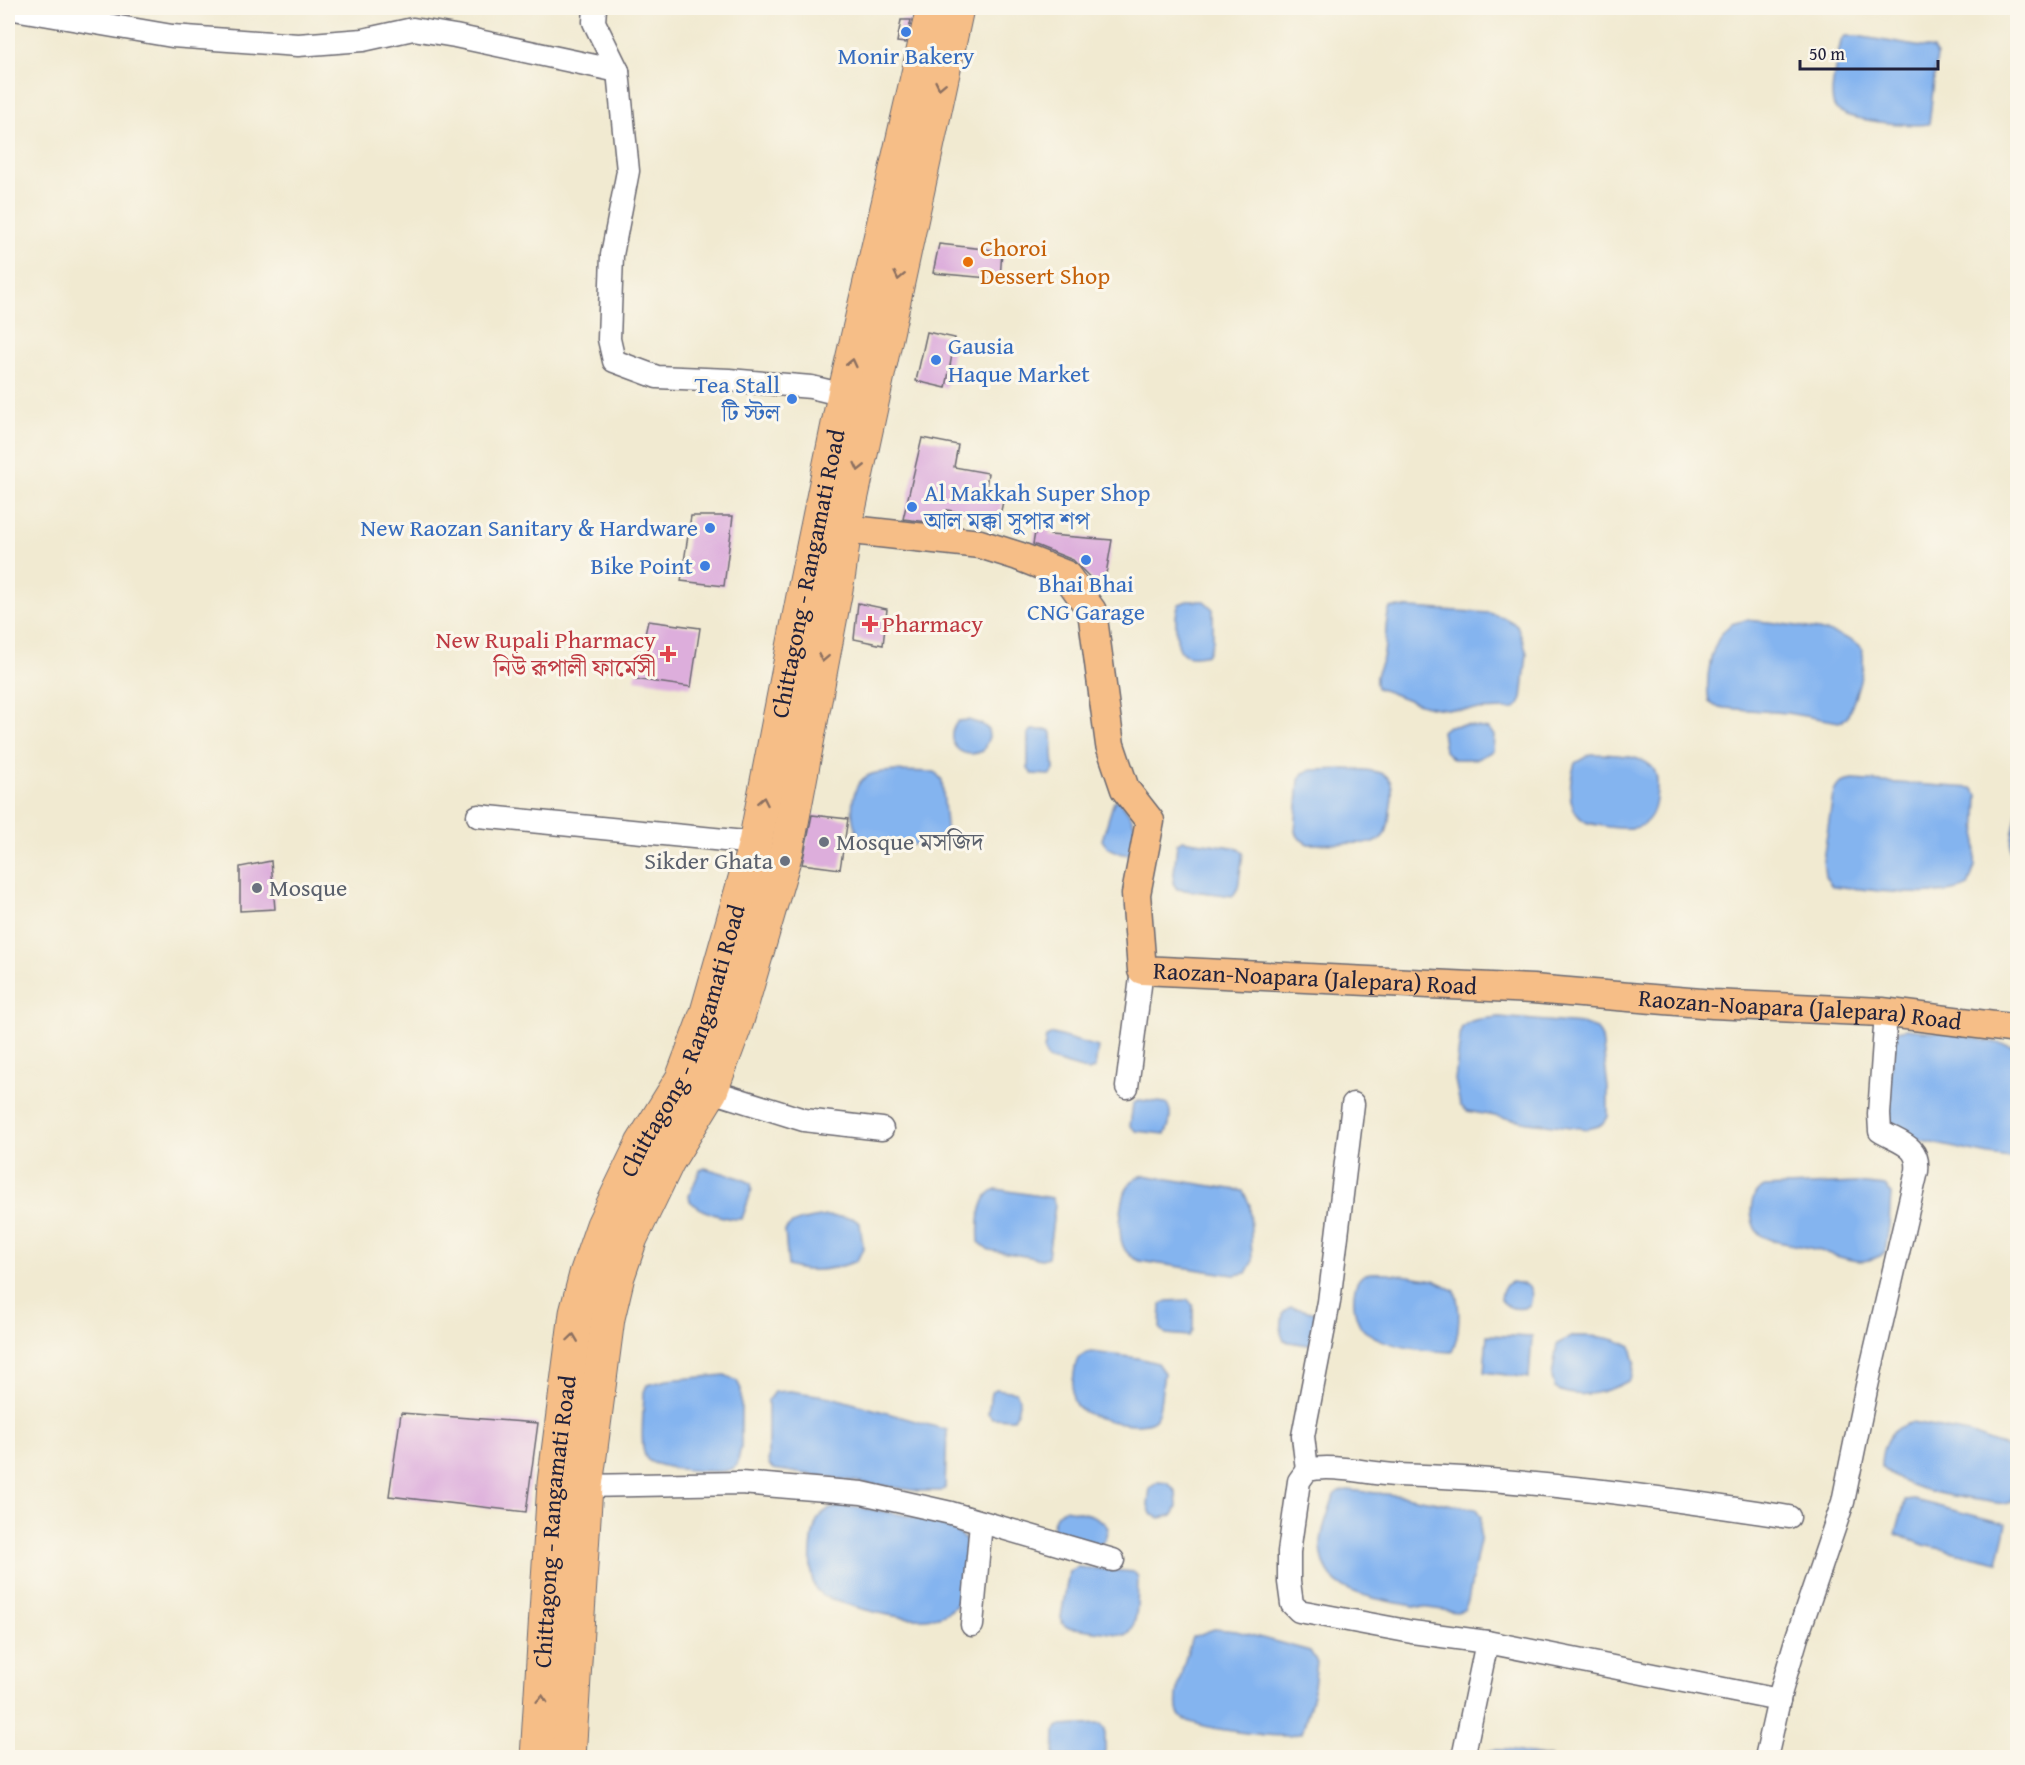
<svg xmlns="http://www.w3.org/2000/svg" width="2025" height="1765" viewBox="0 0 2025 1765" font-family="'Gentium Book Plus','Noto Serif Bengali',serif">
<rect width="100%" height="100%" fill="#fbf7ec"/>
<filter id="ink" filterUnits="userSpaceOnUse"><feTurbulence type="fractalNoise" baseFrequency=".0167" numOctaves="2"/><feDisplacementMap in="SourceGraphic" scale="12" xChannelSelector="R" yChannelSelector="G"/><feConvolveMatrix kernelMatrix="1 2 1 2 8 2 1 2 1" color-interpolation-filters="sRGB"/></filter>
<filter id="wash" filterUnits="userSpaceOnUse"><feTurbulence type="fractalNoise" baseFrequency=".008" numOctaves="4" result="noise"/><feDisplacementMap in="SourceGraphic" scale="24" xChannelSelector="R" yChannelSelector="G"/><feGaussianBlur stdDeviation="1.35" result="paint"/><feColorMatrix in="noise" values="0 0 0 0 0 0 0 0 0 0 0 0 0 0 0 0 0 1.4 0 .05"/><feComposite in="paint" operator="in"/></filter>
<g filter="url(#wash)">
<rect width="100%" height="100%" fill="#f1ead1"/>
<g fill="#84b4ef" stroke="#536b95" stroke-width="1.5">
<path d="M1845,36H1857L1933,49L1937,55L1929,124C1913,127 1840,121 1834,106C1828,92 1838,57 1841,41Z"/>
<path d="M1187,601H1204L1213,609V641L1208,654C1182,660 1177,654 1176,628C1176,619 1175,613 1179,604Z"/>
<path d="M1395,607L1489,613L1503,617L1517,625L1527,653L1522,699L1519,705L1513,709C1487,709 1457,712 1431,707C1412,703 1396,694 1377,688C1373,676 1378,672 1382,661C1388,644 1383,624 1390,608Z"/>
<path d="M1747,620C1768,622 1854,630 1862,650C1868,665 1853,703 1847,718L1839,722L1787,713L1725,708L1715,706L1709,702C1705,679 1710,642 1729,626C1733,622 1741,622 1747,620Z"/>
<path d="M968,720L981,724L988,729L989,737L983,751C959,762 942,739 958,721Z"/>
<path d="M1466,725L1488,729L1494,735L1493,751L1477,759H1453L1445,751L1442,731L1448,726Z"/>
<path d="M1032,730H1049L1052,733L1054,770L1050,775L1032,774L1028,769V734Z"/>
<path d="M1591,754C1608,754 1641,754 1653,768C1659,777 1657,790 1656,799C1655,810 1650,821 1640,826C1633,830 1616,828 1608,827C1602,825 1591,825 1586,822C1565,810 1569,782 1575,763Z"/>
<path d="M1312,770C1328,770 1381,765 1389,779C1395,789 1391,802 1390,812C1388,827 1389,835 1374,843L1308,844L1300,839L1295,832L1299,780L1303,773Z"/>
<path d="M896,771L935,772L942,780L947,836L942,846L869,842C863,839 859,837 856,830C850,818 851,791 861,781C870,771 885,772 896,771Z"/>
<path d="M1853,780L1972,788L1978,795L1975,866L1968,886C1939,901 1866,889 1832,886L1825,877L1823,860L1833,795C1837,783 1841,782 1853,780Z"/>
<path d="M1119,800C1137,822 1138,826 1131,854C1121,856 1107,849 1102,840L1114,801Z"/>
<path d="M2017,812L2018,869H2017C2005,853 2014,831 2017,812Z"/>
<path d="M1182,840L1239,848L1243,853L1238,888L1233,896L1177,889L1173,883L1177,844Z"/>
<path d="M1499,1017L1582,1024L1597,1029L1602,1038L1608,1088V1117L1602,1125L1588,1129L1528,1122L1467,1111L1460,1105L1455,1080L1461,1029C1470,1017 1486,1019 1499,1017Z"/>
<path d="M1906,1029L1948,1033L2017,1047V1159L1989,1155L1908,1138L1891,1125L1886,1111L1894,1038L1897,1031Z"/>
<path d="M1053,1034L1098,1047L1095,1068L1089,1071L1048,1059L1044,1051L1046,1037Z"/>
<path d="M1139,1100L1166,1103C1173,1110 1170,1126 1165,1134L1136,1131L1130,1126L1133,1104Z"/>
<path d="M705,1168L740,1178L751,1183L752,1189L742,1219C727,1220 701,1212 690,1201L689,1196L700,1170Z"/>
<path d="M1143,1175L1243,1191L1250,1205L1252,1262L1246,1273L1234,1275L1140,1261C1132,1258 1126,1254 1123,1246C1117,1232 1121,1193 1131,1182C1134,1179 1139,1177 1143,1175Z"/>
<path d="M1857,1183L1885,1186L1891,1193L1889,1225L1885,1253C1877,1258 1869,1261 1860,1261C1842,1260 1827,1252 1810,1248C1795,1244 1774,1244 1761,1235C1750,1228 1748,1202 1757,1192C1759,1190 1762,1189 1764,1187Z"/>
<path d="M996,1189L1052,1198L1055,1205L1048,1257L1042,1259L989,1250L979,1242C978,1226 978,1196 996,1189Z"/>
<path d="M826,1216L852,1218L860,1223L863,1248L857,1261C836,1269 810,1274 788,1266L785,1231C791,1219 813,1219 826,1216Z"/>
<path d="M1388,1273L1435,1280L1455,1291C1461,1309 1460,1334 1452,1352C1424,1351 1390,1348 1366,1332C1353,1323 1349,1289 1361,1277C1367,1271 1380,1273 1388,1273Z"/>
<path d="M1512,1282C1530,1284 1535,1288 1530,1306C1520,1310 1509,1310 1501,1300C1502,1291 1502,1286 1512,1282Z"/>
<path d="M1187,1300L1193,1305V1330L1189,1336L1166,1334L1160,1328L1161,1305L1167,1301Z"/>
<path d="M1291,1307L1316,1313L1314,1342L1308,1345L1284,1341L1281,1333L1283,1313Z"/>
<path d="M1487,1335L1532,1337L1529,1378L1484,1372Z"/>
<path d="M1573,1336C1594,1336 1613,1336 1631,1347L1635,1362L1630,1380C1609,1392 1578,1401 1555,1388L1552,1377L1557,1344Z"/>
<path d="M1091,1352L1138,1358L1157,1363L1164,1373C1162,1383 1161,1411 1156,1418C1145,1432 1085,1419 1076,1405C1069,1395 1073,1384 1074,1374C1076,1360 1077,1355 1091,1352Z"/>
<path d="M725,1375L737,1381L741,1389V1447L737,1465C735,1467 732,1469 729,1470C716,1474 654,1469 646,1458C639,1446 644,1407 644,1392L647,1385L667,1380Z"/>
<path d="M996,1389L1016,1392L1020,1399L1017,1412L1013,1419L992,1418L988,1413L991,1393Z"/>
<path d="M790,1391L831,1397L947,1430L945,1488L941,1491H918L773,1469L769,1465L768,1460V1400L774,1392Z"/>
<path d="M1911,1423L1969,1433L2017,1451V1477L2011,1502L2004,1504C1965,1497 1911,1495 1881,1467C1881,1446 1889,1427 1911,1423Z"/>
<path d="M1158,1482L1168,1483L1176,1492L1177,1507L1173,1515L1160,1518L1151,1514L1148,1505L1150,1488Z"/>
<path d="M1348,1490L1404,1496L1476,1509L1481,1517L1480,1540L1468,1601L1464,1610L1457,1612C1429,1608 1350,1600 1333,1579C1325,1569 1321,1556 1321,1544C1321,1529 1330,1510 1334,1495L1340,1491Z"/>
<path d="M1914,1500L2007,1524L1998,1562L1924,1545L1896,1534L1905,1501Z"/>
<path d="M843,1506C872,1509 944,1518 965,1539C974,1547 967,1563 966,1573C964,1583 963,1595 957,1604C935,1635 852,1607 823,1596C821,1593 818,1592 816,1589C807,1576 810,1525 821,1515C827,1508 835,1508 843,1506Z"/>
<path d="M1065,1509C1080,1512 1099,1514 1108,1528L1105,1539L1100,1545L1054,1532C1052,1521 1054,1514 1065,1509Z"/>
<path d="M1077,1567L1134,1572L1138,1577C1137,1591 1140,1630 1125,1635L1067,1627L1062,1623L1061,1617L1069,1571Z"/>
<path d="M1214,1629L1236,1631L1310,1651L1317,1662L1313,1695L1302,1733C1297,1734 1293,1736 1288,1736C1271,1736 1183,1729 1178,1713C1172,1696 1187,1654 1192,1637Z"/>
<path d="M1101,1724L1105,1729V1757H1054L1055,1731L1059,1726Z"/>
<path d="M1492,1750H1506L1551,1757H1478L1481,1754Z"/>
</g>
<g id="blocks">
<g fill="#ddaedc">
<path d="M901,20H911L906,43L897,42Z"/>
<path d="M939,244L1002,251L1000,279L933,273Z"/>
<path d="M927,332L955,338L946,388L916,381Z"/>
<path d="M922,438L958,445L954,467L988,473L985,494L1004,497L999,520L947,510L945,524L903,519Z"/>
<path d="M691,516H733L724,586L681,581Z"/>
<path d="M1036,527L1050,531V535L1112,540L1103,591L1073,560L1033,544Z"/>
<path d="M858,603L887,609L883,645L854,639Z"/>
<path d="M648,621L700,628L691,687L635,679Z"/>
<path d="M812,815L848,819L840,869L802,864Z"/>
<path d="M271,861L275,909L240,911V867Z"/>
<path d="M401,1413L538,1423L526,1512L389,1496Z"/>
</g>
</g>
</g>
<g filter="url(#ink)">
<use href="#blocks" fill-opacity="0" stroke="#6a6870" stroke-width="1.5"/>
<g fill="none" stroke-linecap="round" stroke-linejoin="round">
<defs>
<g id="minor">
<path d="M8,8L172,36L298,45L363,40L413,29L455,36L618,71"/>
<path d="M595,8L594,22L618,71L628,171L612,255L609,339L614,361L657,377L729,380L811,387L844,395"/>
<path d="M478,816L755,843"/>
<path d="M1127,1087L1142,970"/>
<path d="M711,1091L804,1120L882,1129"/>
<path d="M1307,1470L1303,1436L1329,1302L1353,1104"/>
<path d="M586,1486L741,1483L862,1493L951,1513L1113,1560"/>
<path d="M972,1625L981,1522"/>
<path d="M1779,1700L1487,1642L1412,1632L1299,1611L1292,1604L1289,1582V1552L1299,1481L1307,1470C1335,1464 1368,1474 1398,1475C1529,1479 1659,1497 1789,1517"/>
<path d="M1463,1758L1487,1642"/>
<path d="M1766,1758L1781,1691L1797,1637L1843,1502L1866,1390L1917,1171C1920,1145 1899,1143 1880,1131L1879,1114L1886,1012"/>
</g>
<g id="major">
<path id="s1" d="M825,527L980,544L1018,556L1066,575L1092,611L1110,745L1125,789L1150,821L1136,894L1142,970L1533,989L1713,1004L1882,1012L2018,1029"/>
</g>
<g id="highway">
<path id="s2" d="M537,1758L554,1483L576,1313L586,1274L603,1225L642,1144L682,1079L707,1012L755,843L805,586L844,395L933,8"/>
<path d="M569,1758L586,1486L608,1318L618,1276L631,1238L668,1161L711,1091L737,1021L787,849L839,573L845,528L957,8"/>
</g>
</defs>
<use href="#minor" stroke="#6a6870" stroke-width="25"/>
<use href="#major" stroke="#6a6870" stroke-width="31"/>
<use href="#highway" stroke="#6a6870" stroke-width="35"/>
<use href="#minor" stroke="#fff" stroke-width="22"/>
<use href="#major" stroke="#f6be87" stroke-width="28"/>
<use href="#highway" stroke="#f6be87" stroke-width="33"/>
</g>
<defs><path id="oneway-chevron" d="M-2-3.5L2.5 0L-2 3.5" fill="none" stroke-width="1.6" stroke-linecap="round" stroke-linejoin="round" transform="scale(1.5)"/></defs>
<g stroke="#8c7061">
<use href="#oneway-chevron" transform="translate(940 85) rotate(102)"/>
<use href="#oneway-chevron" transform="translate(899 276) rotate(102)"/>
<use href="#oneway-chevron" transform="translate(852 363) rotate(-77)"/>
<use href="#oneway-chevron" transform="translate(859 467) rotate(103)"/>
<use href="#oneway-chevron" transform="translate(823 658) rotate(101)"/>
<use href="#oneway-chevron" transform="translate(763 801) rotate(-79)"/>
<use href="#oneway-chevron" transform="translate(573 1338) rotate(-82)"/>
<use href="#oneway-chevron" transform="translate(542 1699) rotate(-87)"/>
</g>
</g>
<g fill="#3f7fe0" stroke="#fbf7ec" stroke-width="2">
<circle cx="906" cy="32" r="6"/>
<circle cx="936" cy="360" r="6"/>
<circle cx="792" cy="399" r="6"/>
<circle cx="912" cy="507" r="6"/>
<circle cx="710" cy="528" r="6"/>
<circle cx="1086" cy="560" r="6"/>
<circle cx="705" cy="566" r="6"/>
</g>
<circle fill="#e8710a" stroke="#fbf7ec" stroke-width="2" cx="968" cy="262" r="6"/>
<g fill="#e0444e" stroke="#fbf7ec" stroke-width="2">
<path d="M867 615h6v6h6v6h-6v6h-6v-6h-6v-6h6z"/>
<path d="M665 645h6v6h6v6h-6v6h-6v-6h-6v-6h6z"/>
</g>
<g fill="#6b7280" stroke="#fbf7ec" stroke-width="2">
<circle cx="824" cy="842" r="6"/>
<circle cx="785" cy="861" r="6"/>
<circle cx="257" cy="888" r="6"/>
</g>
<g text-anchor="middle" stroke-width="6" stroke-linejoin="round" paint-order="stroke">
<g font-size="24" fill="#366cbe" stroke="#fbf7ec" text-anchor="end">
<text x="906" y="64" text-anchor="middle">Monir Bakery</text>
<text x="948" y="354" text-anchor="start">Gausia<tspan x="948" dy="28">Haque Market</tspan></text>
<text x="780" y="393">Tea Stall<tspan x="780" dy="28">টি স্টল</tspan></text>
<text x="924" y="501" text-anchor="start">Al Makkah Super Shop<tspan x="924" dy="28">আল মক্কা সুপার শপ</tspan></text>
<text x="698" y="536">New Raozan Sanitary &amp; Hardware</text>
<text x="693" y="574">Bike Point</text>
<text x="1086" y="592" text-anchor="middle">Bhai Bhai<tspan x="1086" dy="28">CNG Garage</tspan></text>
</g>
<g font-size="24" fill="#c56008" stroke="#fbf7ec" text-anchor="start">
<text x="980" y="256">Choroi<tspan x="980" dy="28">Dessert Shop</tspan></text>
</g>
<g font-size="24" fill="#22223b" stroke="#fbf7ec">
<text dy="8" stroke="none"><textPath href="#s2" startOffset="1227">Chittagong - Rangamati Road</textPath></text>
<text dy="8" stroke="none"><textPath href="#s1" startOffset="838">Raozan-Noapara (Jalepara) Road</textPath></text>
<text dy="8" stroke="none"><textPath href="#s1" startOffset="1324">Raozan-Noapara (Jalepara) Road</textPath></text>
<text dy="8" stroke="none"><textPath href="#s2" startOffset="741">Chittagong - Rangamati Road</textPath></text>
<text dy="8" stroke="none"><textPath href="#s2" startOffset="237">Chittagong - Rangamati Road</textPath></text>
</g>
<g font-size="24" fill="#be3a42" stroke="#fbf7ec" text-anchor="start">
<text x="882" y="632">Pharmacy</text>
<text x="656" y="648" text-anchor="end">New Rupali Pharmacy<tspan x="656" dy="28">নিউ রূপালী ফার্মেসী</tspan></text>
</g>
<g font-size="24" fill="#5b616d" stroke="#fbf7ec" text-anchor="start">
<text x="836" y="850">Mosque মসজিদ</text>
<text x="773" y="869" text-anchor="end">Sikder Ghata</text>
<text x="269" y="896">Mosque</text>
</g>
</g>
<rect width="2025" height="1765" fill="none" stroke="#fbf7ec" stroke-width="30"/>
<path d="M1800 60v9h138v-9" fill="none" stroke="#22223b" stroke-width="3"/>
<text x="1809" y="60" font-size="18" fill="#22223b" stroke="#fbf7ec" stroke-width="4.5" paint-order="stroke">50 m</text>
</svg>
